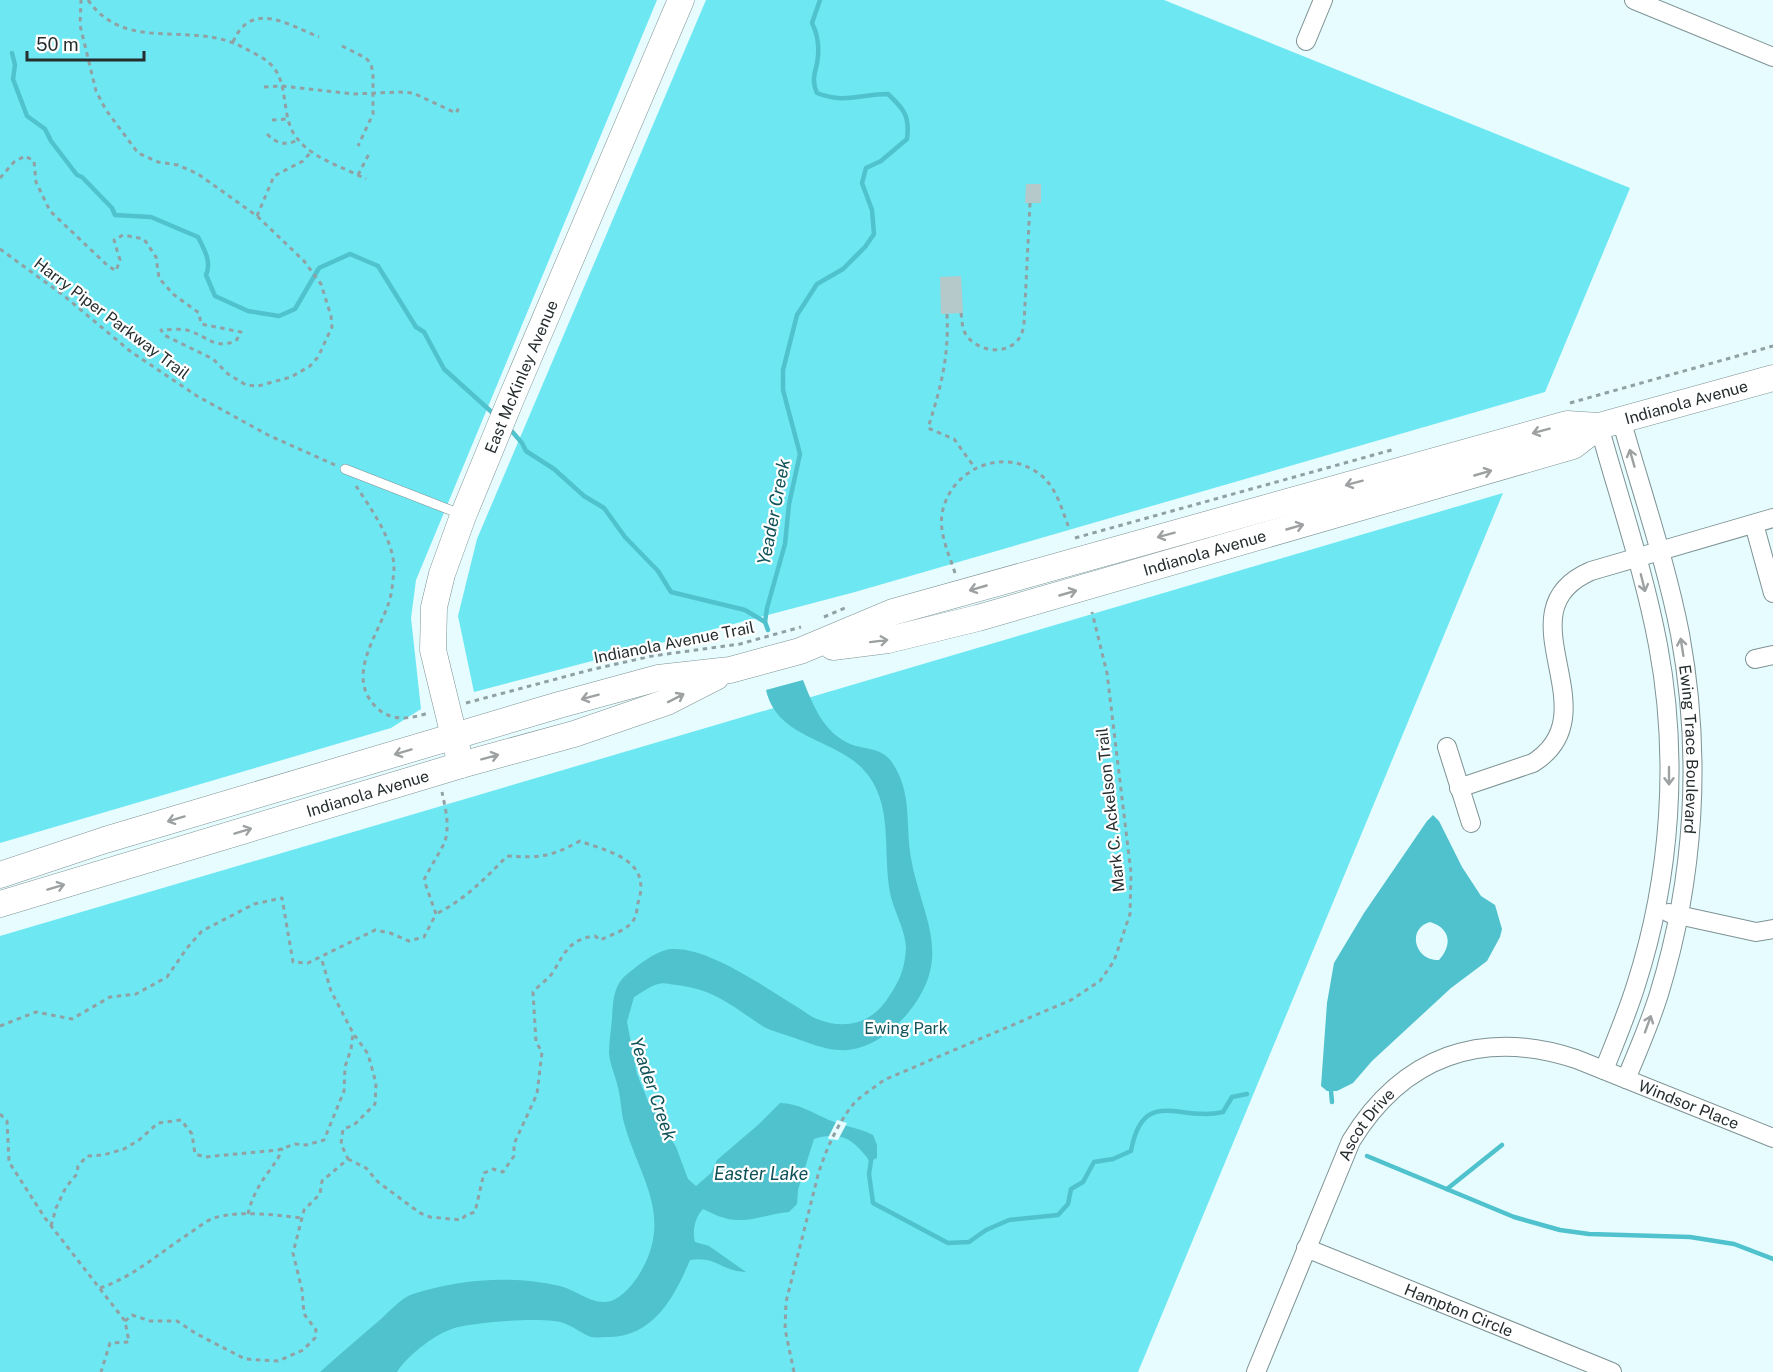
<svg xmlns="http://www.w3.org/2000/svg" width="1773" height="1372" viewBox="0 0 1773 1372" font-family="'Public Sans',sans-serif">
<rect width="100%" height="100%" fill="#e6fcfe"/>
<g fill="#6de7f2">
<path d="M0,0H657L416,580L411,618L421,709L391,728L0,843Z"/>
<path d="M706,0H1164L1630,188L1545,392L855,592L474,692L458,616L477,539Z"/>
<path d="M1503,493L1138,1372H0V936Z"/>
</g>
<g fill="#4fc2cd" fill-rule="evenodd">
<path d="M803,680C813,705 823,732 850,744C865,750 880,747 891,761C913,792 905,823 911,858C921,916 955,956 908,1013C891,1033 867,1052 838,1050C824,1049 808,1043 795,1038C784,1034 770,1031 761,1025C731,1005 713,989 676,985C670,984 663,982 658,984C650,986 641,993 634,997L627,1022L637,1074L648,1101L676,1147L688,1179L696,1186L711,1173L717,1160L758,1125L780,1103C798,1103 813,1113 829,1120C844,1126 859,1128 873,1135L877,1145V1158L871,1161C865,1156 860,1148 853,1143C843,1134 825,1135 814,1139L798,1190L797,1204L789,1212C773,1213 756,1220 741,1220C728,1221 715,1215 703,1209C695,1217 692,1231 695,1242L709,1246L746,1272C720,1271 717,1256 690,1260C675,1296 654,1336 610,1337C604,1337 597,1338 591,1337C578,1332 569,1322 554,1321C529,1318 483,1322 458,1327C437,1332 409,1354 397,1372H320C340,1354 361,1336 381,1319C391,1310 401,1298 413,1294C459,1279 513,1275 560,1286C577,1290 592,1306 611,1301C623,1297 634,1283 640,1273C675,1214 637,1175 623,1119C621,1110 621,1101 619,1092C617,1079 610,1066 609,1053C609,1042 611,1030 612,1019C613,1003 613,987 625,976C637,966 656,950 672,949C708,947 763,986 794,1005C801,1009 809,1016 817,1019C845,1030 871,1024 888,998C900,980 904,971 906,949C906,932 895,913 891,897C881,853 896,803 862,768C832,738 777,738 766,690Z"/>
<path d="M1433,815L1439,821L1462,867L1481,896L1495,905L1502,929L1500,937L1487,961L1451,988L1372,1061L1353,1083L1337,1091H1327L1321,1086L1327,1003L1334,963L1364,913L1427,821ZM1430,922C1450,928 1453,944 1439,960C1415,961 1406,929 1430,922Z"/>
</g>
<path fill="#e6fcfe" d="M837,1120L847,1123L838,1140L829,1139L828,1138Z"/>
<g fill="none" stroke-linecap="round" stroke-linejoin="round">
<g stroke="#4fc2cd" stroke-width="4.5">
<path d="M12,53L15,65L13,79L27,116L45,129L51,141L77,175L82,177L112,208L115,215L151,217L198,237C204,249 212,262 206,275L215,296L248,311L279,316L295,309L319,268L350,254L378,266L416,327L424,332L444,369L496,416"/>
<path d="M509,428L522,443L526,451L554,469L584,496L604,508L625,537L658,571L671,592L745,610L765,622"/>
<path d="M768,630L765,622L767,608L785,544L789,504L800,454L783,390V370L797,315L817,284L843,269L865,247L874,234L872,210L862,183L866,168L881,161L907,139C910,116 904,109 888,94C861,94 844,104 817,93C810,76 817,72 818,56C819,45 817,33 812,23L820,0"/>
<path d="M1331,1091L1332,1102"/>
<path d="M869,1156L871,1161L869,1174L873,1203L948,1243L969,1242L986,1230L1009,1220L1058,1215L1068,1204L1071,1189L1083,1182L1094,1162L1113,1159L1131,1151C1143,1086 1179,1122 1223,1112L1232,1097L1247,1094"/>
<path d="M1367,1156L1514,1217L1560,1230L1589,1234L1690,1237L1734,1244L1773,1259"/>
<path d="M1447,1189L1502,1145"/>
</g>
</g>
<g fill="#b5c9cb">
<path d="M1026,184H1041V203H1025Z"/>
<path d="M961,276L963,313L941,314L940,277Z"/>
</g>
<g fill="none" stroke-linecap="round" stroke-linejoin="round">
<defs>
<path id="service" d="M345,469L463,515"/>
<g id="minor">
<path d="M1634,0L1773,57"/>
<path d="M1306,41L1323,0"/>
<path id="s1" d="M1621,419C1641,490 1666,562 1680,634C1702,754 1695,877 1659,994C1650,1023 1638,1051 1626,1079"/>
<path d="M1599,426C1619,498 1644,571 1658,645C1679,757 1671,876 1636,985C1627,1014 1615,1042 1604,1070"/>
<path d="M1754,524L1773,593"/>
<path d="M1755,659L1773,655"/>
<path d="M1447,747L1471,823"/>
<path d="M1459,788L1533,763C1614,712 1498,611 1591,571L1773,518"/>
<path d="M1669,913L1756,932L1773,929"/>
<path id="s2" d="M1306,1248L1612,1372"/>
<path id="s3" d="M1256,1372L1351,1141C1403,1056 1482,1028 1576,1059L1773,1138"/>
</g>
<g id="secondary">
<path id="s4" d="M833,647L888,640L978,618L1573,446L1599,426"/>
<path id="s5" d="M461,765L433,650L434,607L442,574L463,516L511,399L681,0"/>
<path id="s6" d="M0,875L105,840L559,705L658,678L730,670L800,651L893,612L1567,424L1599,426L1773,378"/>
<path id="s7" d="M0,904L461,765L574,734L667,702L716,677"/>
</g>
</defs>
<use href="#service" stroke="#7e9294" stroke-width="10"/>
<use href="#minor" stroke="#7e9294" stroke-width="20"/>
<use href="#secondary" stroke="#7e9294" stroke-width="27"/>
<g stroke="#91a1a3" stroke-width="3" stroke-dasharray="4.5 4.5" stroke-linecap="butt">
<path d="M88,0C127,55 191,19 244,48C254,53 267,59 274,68C289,88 281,117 296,137C311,158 343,167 366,179"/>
<path d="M233,42C251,0 287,24 319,37"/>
<path d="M342,46L366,58L371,64L373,73V114L358,146"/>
<path d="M264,87L282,86L353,94L399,92L413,93L456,113L458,110L456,109"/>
<path d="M272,120L287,119"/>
<path d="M267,134C277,144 285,146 298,140"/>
<path d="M358,175L370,152"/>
<path d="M0,178L14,162L25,156L34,161L36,182L50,211L107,265L116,271L120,260L114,240L123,235L144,239L156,257L159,278L173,294L199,313L201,324L241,332L236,341C214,349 210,338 190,331C182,328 170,330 161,330L164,335L213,359L228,374L246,385L258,386L291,377L310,366L318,357L332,327L331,316L321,284L304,261L257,216L198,174L178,165L158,162L138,153L106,110L96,91L80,25L81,0"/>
<path d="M257,216L274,176L303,161L312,151"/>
<path d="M0,249L63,295L130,351L197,396L268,435L335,465"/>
<path d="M961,313C962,320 962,327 965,333C974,350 1002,356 1016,342C1021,337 1023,331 1024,324L1030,203"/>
<path d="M947,314C949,357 941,387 928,428L954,439L975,468"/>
<path d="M1570,403L1773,346"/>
<path d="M356,486C371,509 394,540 394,569C393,580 392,595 388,605C376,638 346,677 376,707C391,722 410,719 428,713"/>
<path d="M1075,538L1395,449"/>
<path d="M955,573C949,554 939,534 942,514C950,468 1005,445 1042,476C1057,489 1062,510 1069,528"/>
<path d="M824,617L845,608"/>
<path d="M466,703L590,670L652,656L740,644L801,627"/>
<path d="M0,1026L36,1012L72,1019L110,997L136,994L167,977L187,948L202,931L254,904L282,898L293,962L308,963L375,930L390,933L409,941L424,937L436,914L424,880C430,867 440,853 445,841C450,825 445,807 442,792"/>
<path d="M0,1114L7,1121L9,1162L45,1218L125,1321L129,1342L110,1343L101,1372"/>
<path d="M348,1159L366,1168L378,1182L420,1213L430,1217L461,1220L466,1215L475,1212L484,1173L493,1169L503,1172L514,1156V1144L537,1094L542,1052L536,1042L533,992C539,985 549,979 553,972C565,953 569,939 595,936L600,940C611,935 631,929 635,917C637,913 637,907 638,903C652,860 612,853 580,841C550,857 541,858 507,856C485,879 464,900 436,914"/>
<path d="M248,1214C251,1200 258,1186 267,1174C273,1165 280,1158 282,1148"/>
<path d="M51,1226L56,1208L66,1187L77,1174L78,1166L87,1156L103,1155L124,1149L139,1140L158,1123L181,1120L192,1134L195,1154L205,1157L278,1150L295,1144L306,1145L324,1140L344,1091L345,1067L351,1049L353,1034"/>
<path d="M100,1288C133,1277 158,1254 187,1235C195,1230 205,1221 214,1218C240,1210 276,1215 302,1218"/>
<path d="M125,1321L132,1315L150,1321H177L195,1333L245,1359L278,1361L303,1350L315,1338L316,1330L304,1314L302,1290L293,1253L304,1210L320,1194L322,1181L348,1159L341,1144L343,1129L354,1125L375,1104L376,1083L368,1054L353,1033L331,991L321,957"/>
<path d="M794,1372L785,1329L786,1302L818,1175C825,1152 836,1127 851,1107C859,1096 873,1089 884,1080L1071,1000L1100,981L1114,961L1130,914L1131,873L1107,673L1092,612"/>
</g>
<use href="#service" stroke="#fff" stroke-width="9"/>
<use href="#minor" stroke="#fff" stroke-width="18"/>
<use href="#secondary" stroke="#fff" stroke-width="26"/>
</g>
<defs><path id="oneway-shaft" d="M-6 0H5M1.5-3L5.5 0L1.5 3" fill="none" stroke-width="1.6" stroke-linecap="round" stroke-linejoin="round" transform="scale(1.5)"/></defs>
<g stroke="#9da1a1">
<use href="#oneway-shaft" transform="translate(1541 431) rotate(165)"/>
<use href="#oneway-shaft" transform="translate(1632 458) rotate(-106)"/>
<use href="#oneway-shaft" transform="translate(1483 473) rotate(-16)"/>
<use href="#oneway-shaft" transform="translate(1354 483) rotate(165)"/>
<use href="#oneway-shaft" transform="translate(1295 527) rotate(-16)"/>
<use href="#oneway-shaft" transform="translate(1166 535) rotate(165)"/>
<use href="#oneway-shaft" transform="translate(1643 583) rotate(76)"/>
<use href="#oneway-shaft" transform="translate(978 588) rotate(164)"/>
<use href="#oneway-shaft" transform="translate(1068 593) rotate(-16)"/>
<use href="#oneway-shaft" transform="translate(879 641) rotate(-7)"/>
<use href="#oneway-shaft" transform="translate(1682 647) rotate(-99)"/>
<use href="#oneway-shaft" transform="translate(590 697) rotate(165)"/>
<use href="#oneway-shaft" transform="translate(676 698) rotate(-27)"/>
<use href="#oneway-shaft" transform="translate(403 752) rotate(163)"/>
<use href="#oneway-shaft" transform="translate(490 757) rotate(-15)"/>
<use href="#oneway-shaft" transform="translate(1669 776) rotate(90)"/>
<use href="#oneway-shaft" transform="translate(176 819) rotate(163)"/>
<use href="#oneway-shaft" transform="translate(243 831) rotate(-17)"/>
<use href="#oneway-shaft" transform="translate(56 887) rotate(-17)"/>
<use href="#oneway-shaft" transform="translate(1648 1024) rotate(-70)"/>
</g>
<g text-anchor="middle" stroke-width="4.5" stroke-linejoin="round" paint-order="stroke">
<g font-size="16" fill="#262e2f" stroke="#fff">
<text transform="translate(112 318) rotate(37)" y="6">Harry Piper Parkway Trail</text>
<text dy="6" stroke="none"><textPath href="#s5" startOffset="408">East McKinley Avenue</textPath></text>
<text dy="6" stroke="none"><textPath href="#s6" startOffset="1755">Indianola Avenue</textPath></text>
<text dy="6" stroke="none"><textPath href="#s4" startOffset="384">Indianola Avenue</textPath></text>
<text transform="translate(674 642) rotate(-11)" y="6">Indianola Avenue Trail</text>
<text dy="6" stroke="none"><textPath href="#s1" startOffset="339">Ewing Trace Boulevard</textPath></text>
<text dy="6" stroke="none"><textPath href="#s7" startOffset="384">Indianola Avenue</textPath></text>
<text transform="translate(1110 810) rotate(-96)" y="6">Mark C. Ackelson Trail</text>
<text dy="6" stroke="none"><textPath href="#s3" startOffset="633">Windsor Place</textPath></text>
<text dy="6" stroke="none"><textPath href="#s3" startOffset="272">Ascot Drive</textPath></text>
<text dy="6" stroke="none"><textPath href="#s2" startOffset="165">Hampton Circle</textPath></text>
</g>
<g font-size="16" fill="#11545a" stroke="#fff">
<text x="906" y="1034">Ewing Park</text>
</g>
<g font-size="18" font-style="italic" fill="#0e5258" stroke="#fff">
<text transform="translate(774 512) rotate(-79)" y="6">Yeader Creek</text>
<text transform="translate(653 1089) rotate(71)" y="6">Yeader Creek</text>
<text x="761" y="1180">Easter Lake</text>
</g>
</g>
<path d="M27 51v9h117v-9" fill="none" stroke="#262e2f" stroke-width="3"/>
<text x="36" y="51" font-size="18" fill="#262e2f" stroke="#ffffff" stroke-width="4.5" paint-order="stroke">50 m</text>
</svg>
